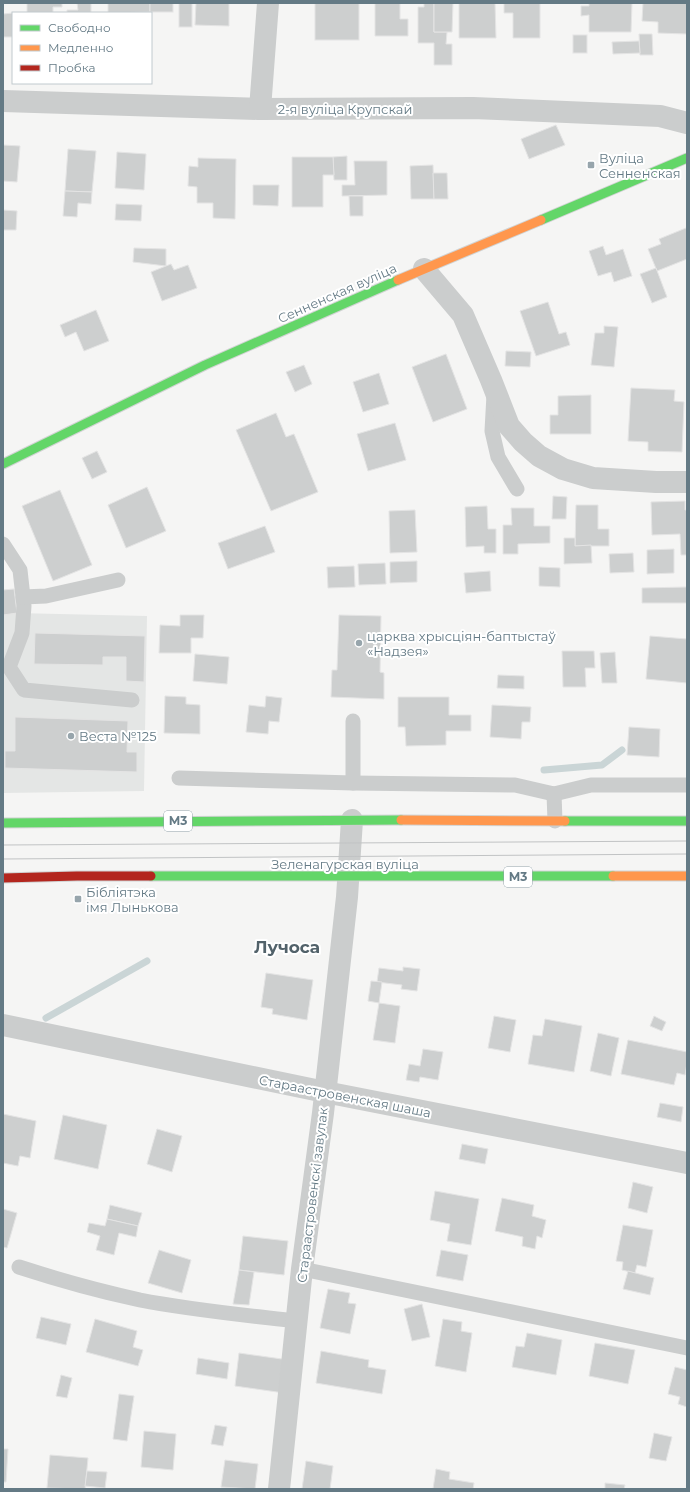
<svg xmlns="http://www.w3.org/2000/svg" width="690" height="1492" viewBox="0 0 690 1492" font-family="Montserrat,sans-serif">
<rect width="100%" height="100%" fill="#f5f5f4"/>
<path fill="#e4e6e5" d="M16,613L147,616L144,791L3,793V615Z"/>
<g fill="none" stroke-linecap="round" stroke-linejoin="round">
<g stroke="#cad5d6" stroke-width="7">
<path d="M544,770L602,765L622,750"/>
<path d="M46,1018L147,961"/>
</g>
</g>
<g fill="#cdcfcf" stroke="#e4e4e4">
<path d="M27,3H62V7H53V13H27Z"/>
<path d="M77,3H91V13H67V10H78Z"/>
<path d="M108,3H150V12L108,13Z"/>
<rect x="150" y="3" width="23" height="9"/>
<rect x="179" y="3" width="13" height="24"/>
<path d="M196,3H229V26L195,25Z"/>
<rect x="315" y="3" width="44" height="37"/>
<path d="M375,3H400V19H408V36H375Z"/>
<path d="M424,3H434V32H447L446,44H452V65H434V43H418V7H424Z"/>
<path d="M434,3H453L452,32H434Z"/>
<path d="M459,3H495L496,38H459Z"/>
<path d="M504,3H540V38H513V13H504Z"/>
<path d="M589,3H632L631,32H589V15L581,16V6H589Z"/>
<path d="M643,3H687V34L658,33V22L642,21Z"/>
<path d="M13,13V37H3V14Z"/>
<path d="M639,34H652L653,55H640Z"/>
<rect x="573" y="35" width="14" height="18"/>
<path d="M639,41L640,53L613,54L612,42Z"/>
<path d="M556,125L565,145L529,159L521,139Z"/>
<path d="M3,145L20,146L17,182L3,181Z"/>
<path d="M68,149L96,151L92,192L65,191Z"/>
<path d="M117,152L146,154L144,190L115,188Z"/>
<path d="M347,156V180H334L333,157Z"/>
<path d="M292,157H333L334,175H323V207H292Z"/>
<path d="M198,158L236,159L235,219L213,218V203H197V187L188,186L189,166L198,167Z"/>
<path d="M354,161H387V195L342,196V185H355Z"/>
<path d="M433,165L434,199H411L410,166Z"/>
<path d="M433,173H447L448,199H434Z"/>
<path d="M253,185H279L278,206L253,205Z"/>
<path d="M65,191L92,192L91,204L78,203L77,217L63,216Z"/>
<path d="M349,196H363V216H350Z"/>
<path d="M116,204L142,205L141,221L115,220Z"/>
<path d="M3,210L17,211L16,230H3Z"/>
<path d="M686,228L687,232V259L657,271L648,249L661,244L659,239Z"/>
<path d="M603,246L606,255L623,249L632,276L614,282L611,272L598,276L589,251Z"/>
<path d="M134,248L166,249V266L133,262Z"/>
<path d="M171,264L174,270L188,265L197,288L162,301L151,272Z"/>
<path d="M656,268L667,297L652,303L640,274Z"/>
<path d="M548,302L559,334L566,332L570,345L536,356L520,311Z"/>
<path d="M96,310L109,341L84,351L76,332L65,337L60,325Z"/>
<path d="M604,326L618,327L614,367L591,365L595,333H604Z"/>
<path d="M506,351L531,352L530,367L505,366Z"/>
<path d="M446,354L467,409L433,422L412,367Z"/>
<path d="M304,365L312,384L295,392L286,372Z"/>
<path d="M379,373L389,404L363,412L353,382Z"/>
<path d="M631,388L675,390L674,401L684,402L682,452L648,451V442L628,441Z"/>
<path d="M591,395V434H550V415H558V396Z"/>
<path d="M276,413L286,437L294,434L318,492L271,511L236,430Z"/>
<path d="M395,423L406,460L368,471L357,434Z"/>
<path d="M97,451L107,472L92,479L82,458Z"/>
<path d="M147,487L166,531L126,548L108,505Z"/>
<path d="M60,490L92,565L53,581L22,506Z"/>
<path d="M553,496L567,497L566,519H552Z"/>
<path d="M685,501V510H687V555H681L680,534L652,535L651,502Z"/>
<path d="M576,505H598V529H609V546H575Z"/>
<path d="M487,506L488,529H496V553H484V546L466,547L465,507Z"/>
<path d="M511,508H534V526H550V543L518,544V554H503V525H512Z"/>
<path d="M415,510L417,552L390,553L389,511Z"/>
<path d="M265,526L275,552L228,569L218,543Z"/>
<path d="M564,538H575V546L591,545L592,563L564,564Z"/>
<path d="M674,549V573L647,574V550Z"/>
<path d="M633,553L634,572L610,573L609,554Z"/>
<path d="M417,561V582L390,583V562Z"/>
<path d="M385,563L386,584L359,585L358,564Z"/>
<path d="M354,566L355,587L328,588L327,567Z"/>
<path d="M539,567L560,568V587L539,586Z"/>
<path d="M490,571L491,591L466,593L464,573Z"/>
<path d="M687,587V603H642V588Z"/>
<path d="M14,589L17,613L3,615V590Z"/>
<path d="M180,615H204L203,638H191V653H159L160,625L180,626Z"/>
<path d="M339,615L381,616L380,672L384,673V699L331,697L332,670H337Z"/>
<path d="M35,633L145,636L144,682L126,681V657H103V665L34,664Z"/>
<path d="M650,636L687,639V683L646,679Z"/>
<path d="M562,651H594L595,668H585L586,687H563Z"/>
<path d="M615,652L617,683H602L600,653Z"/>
<path d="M195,654L229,657L227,684L193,681Z"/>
<path d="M498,675L524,676V689L497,688Z"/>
<path d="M165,696L186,697V704L200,705V734L164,733Z"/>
<path d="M266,696L282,698L279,722L269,721L268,734L246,732L249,705L265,707Z"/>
<path d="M398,697H449V715H471V731H446V745L406,746L405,727H398Z"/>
<path d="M492,705L531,707L530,722H522L521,739L490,737Z"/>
<path d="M15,717L128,721L127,752H137V772L5,768V751H15Z"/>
<path d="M629,727L660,729L659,757L627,755Z"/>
<path d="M403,967L420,969L417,991L401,989L402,985L377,982L379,968L403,971Z"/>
<path d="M266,973L313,980L307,1020L272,1014L273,1009L261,1007Z"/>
<path d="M371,981L382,982L379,1003L368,1001Z"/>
<path d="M379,1003L400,1006L395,1043L373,1040Z"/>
<path d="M494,1016L516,1020L510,1052L488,1048Z"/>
<path d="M654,1016L666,1022L662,1031L650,1026Z"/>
<path d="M545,1019L582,1026L574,1072L528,1064L533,1035L542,1036Z"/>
<path d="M598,1033L619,1038L611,1076L590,1071Z"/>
<path d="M628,1040L687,1052V1063L685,1075L677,1073L674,1085L621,1074Z"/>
<path d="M423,1049L443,1052L438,1080L420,1077L419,1082L406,1080L409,1064L420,1066Z"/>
<path d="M660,1103L683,1107L681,1122L657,1117Z"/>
<path d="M3,1114L36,1121L30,1158L20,1156L18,1166L3,1163Z"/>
<path d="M63,1115L107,1125L98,1169L54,1159Z"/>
<path d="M157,1129L182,1136L172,1172L147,1164Z"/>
<path d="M462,1144L488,1149L485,1164L459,1159Z"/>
<path d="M633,1182L653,1187L647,1213L628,1208Z"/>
<path d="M435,1191L479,1199L471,1245L447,1241L450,1224L430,1220Z"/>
<path d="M502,1198L534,1205L532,1216L546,1220L542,1238L537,1236L535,1249L522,1246L523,1237L495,1231Z"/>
<path d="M110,1205L142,1213L138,1226L107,1219Z"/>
<path d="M3,1209L17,1213L7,1248L3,1247Z"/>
<path d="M107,1219L138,1226L136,1237L119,1233L114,1255L96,1250L100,1236L87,1232L89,1223L105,1226Z"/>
<path d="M623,1225L653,1230L646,1267L637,1265L635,1273L622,1270L623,1262L616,1261Z"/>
<path d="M243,1236L288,1241L284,1275L239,1270Z"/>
<path d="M159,1250L191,1260L182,1293L148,1283Z"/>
<path d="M441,1250L468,1255L463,1281L436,1276Z"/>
<path d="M239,1270L254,1272L249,1305L233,1304Z"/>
<path d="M628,1271L654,1278L650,1295L623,1289Z"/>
<path d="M328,1289L350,1293L348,1303L356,1304L350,1334L320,1328Z"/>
<path d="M422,1304L430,1337L412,1341L404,1309Z"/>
<path d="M41,1317L71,1324L66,1345L36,1338Z"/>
<path d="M95,1319L137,1331L133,1347L143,1350L138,1366L86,1352Z"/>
<path d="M443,1319L462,1322L461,1331L472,1333L466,1372L435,1366Z"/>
<path d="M527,1333L562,1340L556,1375L512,1367L516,1346L524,1347Z"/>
<path d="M595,1343L635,1350L628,1384L589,1376Z"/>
<path d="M321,1351L369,1360L368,1367L386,1370L382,1394L316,1383Z"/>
<path d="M239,1353L289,1360L284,1393L235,1386Z"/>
<path d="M198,1358L229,1363L227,1379L196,1374Z"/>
<path d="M675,1367L687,1370V1407L678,1404L680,1397L668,1394Z"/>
<path d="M61,1375L72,1378L67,1398L56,1396Z"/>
<path d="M119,1394L134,1396L127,1441L113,1439Z"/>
<path d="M215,1425L227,1427L223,1446L211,1444Z"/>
<path d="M144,1431L176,1434L173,1470L141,1467Z"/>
<path d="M654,1433L672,1437L666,1461L649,1458Z"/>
<path d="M3,1449H8L6,1482H3Z"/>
<path d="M50,1455L88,1458L85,1489L47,1488Z"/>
<path d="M225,1460L258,1464L255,1489L221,1487Z"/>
<path d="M306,1461L333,1466L330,1489H302Z"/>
<path d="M436,1469L450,1472L449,1479L474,1483L473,1489H433Z"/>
<path d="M87,1471L107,1472L105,1488L85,1486Z"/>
<path d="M605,1483L625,1485L624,1489H605Z"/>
</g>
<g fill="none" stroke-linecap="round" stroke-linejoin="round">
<defs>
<g id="fast">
<path d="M541,220L687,158"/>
<path d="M3,464L205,365L398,280"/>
<path d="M565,821H687"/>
<path d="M3,823L401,820"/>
<path d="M151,876H613"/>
</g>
<g id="slow">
<path d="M398,280L541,220"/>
<path d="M401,820L565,821"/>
<path d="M613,876H687"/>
</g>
<path id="jam" d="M3,878L77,876H151"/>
</defs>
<use href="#fast" stroke="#d1d3d3" stroke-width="11"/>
<use href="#slow" stroke="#d1d3d3" stroke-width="11"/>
<use href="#jam" stroke="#d1d3d3" stroke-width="11"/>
<g stroke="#cbcdcd" stroke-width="15">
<path d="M494,395L492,431L498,457L517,489"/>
<path d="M3,544L20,570L24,606L22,633L9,667L24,690L132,700"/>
<path d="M23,597L46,596L118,580"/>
<path d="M179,778L353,783L515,785L554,794L591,785H687"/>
<path d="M353,783V721"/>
<path d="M554,794L555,821"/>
<path d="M19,1267C59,1280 99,1291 140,1300C191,1310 244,1315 296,1321"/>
<path d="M302,1269L687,1348"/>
</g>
<g stroke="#cbcdcd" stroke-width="22">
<path d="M3,101L260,109L473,108L660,116L687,123"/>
<path d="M260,109L268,3"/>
<path d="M424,269L463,315L491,380L509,426L523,442L539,456L563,469L593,478L656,482H687"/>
<path d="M3,1025L325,1092L687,1163"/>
<path d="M279,1489L302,1269L323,1113L347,897L352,820"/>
</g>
<use href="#fast" stroke="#63d668" stroke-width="9"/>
<use href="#slow" stroke="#ff974d" stroke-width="9"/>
<use href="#jam" stroke="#b3261e" stroke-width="9"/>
<g stroke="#c1c3c4" stroke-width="1">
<path d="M3,845L687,841"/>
<path d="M3,859L687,854"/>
</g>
</g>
<g fill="#97a5ac" stroke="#fff" stroke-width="1.5">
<rect x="587" y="161" width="8" height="8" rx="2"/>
<circle cx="359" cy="643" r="4"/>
<circle cx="71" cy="736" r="4"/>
<rect x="74" y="895" width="8" height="8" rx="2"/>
</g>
<g text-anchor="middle" stroke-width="4" stroke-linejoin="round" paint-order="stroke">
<g fill="#fff" stroke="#92a2aa" stroke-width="1">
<rect x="164" y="811" width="28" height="20" rx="3"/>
<rect x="504" y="867" width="28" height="20" rx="3"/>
</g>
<g font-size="12" font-weight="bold" fill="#647a85">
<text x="178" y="825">М3</text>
<text x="518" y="881">М3</text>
</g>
<g font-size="13" fill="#647a85" stroke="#fff">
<text x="345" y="114">2-я вуліца Крупскай</text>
<text transform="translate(337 293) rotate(-24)" y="5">Сенненская вуліца</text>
<text x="345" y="869">Зеленагурская вуліца</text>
<text transform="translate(345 1096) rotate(11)" y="5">Стараастровенская шаша</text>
<text transform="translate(312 1195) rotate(-83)" y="5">Стараастровенскі завулак</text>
</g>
<g font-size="13" fill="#647a85" stroke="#fff" text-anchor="start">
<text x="599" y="163">Вуліца<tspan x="599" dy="15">Сенненская</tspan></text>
<text x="367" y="641">царква хрысціян-баптыстаў<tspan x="367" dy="15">«Надзея»</tspan></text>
<text x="79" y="741">Веста №125</text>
<text x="86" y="897">Бібліятэка<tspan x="86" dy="15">імя Лынькова</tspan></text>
</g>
<g font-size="17" font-weight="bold" fill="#52626a" stroke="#fff">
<text x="287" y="953">Лучоса</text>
</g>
</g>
<rect width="690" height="1492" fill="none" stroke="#647a85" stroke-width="8"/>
<rect x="12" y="12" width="140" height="72" fill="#ffffff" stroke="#c1cace"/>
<rect x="20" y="25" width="20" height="6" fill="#63d668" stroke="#c1cace"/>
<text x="48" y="32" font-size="12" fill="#647a85">Свободно</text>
<rect x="20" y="45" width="20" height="6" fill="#ff974d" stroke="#c1cace"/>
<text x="48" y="52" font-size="12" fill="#647a85">Медленно</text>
<rect x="20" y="65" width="20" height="6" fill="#b3261e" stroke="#c1cace"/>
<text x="48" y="72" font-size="12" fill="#647a85">Пробка</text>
</svg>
